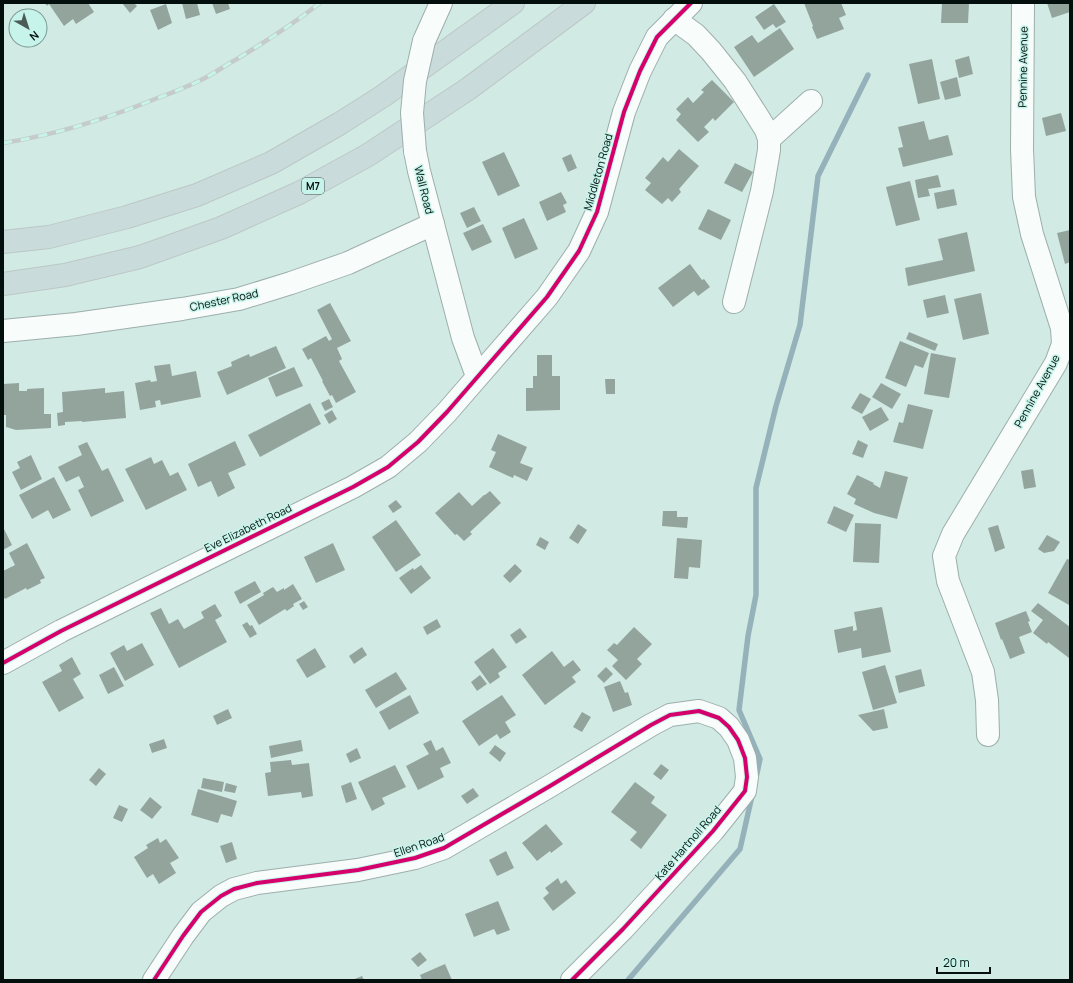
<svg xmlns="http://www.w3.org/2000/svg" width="1073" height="983" viewBox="0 0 1073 983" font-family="Manrope,sans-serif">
<rect width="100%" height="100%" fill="#d2eae4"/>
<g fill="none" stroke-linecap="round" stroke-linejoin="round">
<g stroke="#95b2bb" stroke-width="5.5">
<path d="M756,778L760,759L739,710L748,636L756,595V488L776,406L800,325L818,176L868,75"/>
<path d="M628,980L740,849L752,796"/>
</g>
</g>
<g fill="#93a49d">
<path d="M45,3H88L94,12L76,24L73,19L64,26L49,4L47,6Z"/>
<path d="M122,3H136L135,4L137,6L130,13Z"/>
<path d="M182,3H197L200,15L186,19Z"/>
<path d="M212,3H228L230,9L216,14Z"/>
<path d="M804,3H841L846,15L839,18L844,29L817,39L812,27L813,26Z"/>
<path d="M942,3H969L968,23H941Z"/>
<path d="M1047,3H1070V12L1052,18Z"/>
<path d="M166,4L172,23L158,30L150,10Z"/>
<path d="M774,4L786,22L776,28L773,24L764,30L755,17Z"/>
<path d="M780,28L794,49L754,77L734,47L752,35L758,43Z"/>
<path d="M969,56L973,74L959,78L955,60Z"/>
<path d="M932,59L940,99L918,104L909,64Z"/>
<path d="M957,77L961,96L945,100L940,82Z"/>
<path d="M712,80L734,102L715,121L713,118L704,127L709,132L698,142L676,120L681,114L676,109L688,97L693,103L704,92L701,90Z"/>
<path d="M1061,113L1066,131L1046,136L1042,118Z"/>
<path d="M924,121L929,140L948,135L953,155L903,167L898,148L903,147L898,127Z"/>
<path d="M679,149L699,166L679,189L681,192L672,202L668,198L662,204L645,190L651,183L645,178L663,157L668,162Z"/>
<path d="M504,152L520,186L498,196L482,162Z"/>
<path d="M571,154L577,168L568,172L562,158Z"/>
<path d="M735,163L753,172L742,192L724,183Z"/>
<path d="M938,175L941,187L928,189L930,196L918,198L915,180Z"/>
<path d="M910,181L920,220L896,226L886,187Z"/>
<path d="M954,189L957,205L937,209L934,193Z"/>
<path d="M561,192L567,203L563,205L566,212L547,221L539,202Z"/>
<path d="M474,207L481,221L467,228L460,213Z"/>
<path d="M708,209L731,220L721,240L698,229Z"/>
<path d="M524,218L538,249L515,259L502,228Z"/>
<path d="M483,224L492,242L472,251L463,233Z"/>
<path d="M1070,230V262L1065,264L1057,233Z"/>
<path d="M967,232L975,271L908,286L905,268L943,260L938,239Z"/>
<path d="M690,264L702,280L704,279L710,287L698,296L694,291L673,307L658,288Z"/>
<path d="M981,293L989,334L963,340L954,299Z"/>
<path d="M945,295L949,313L927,318L923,300Z"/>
<path d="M330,303L351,341L337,348L342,359L339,361L356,392L336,403L332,395L330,396L322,381H323L311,358L308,360L302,349L326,336L329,341L332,339L317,310Z"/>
<path d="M909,332L938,344L935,351L906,339Z"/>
<path d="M900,341L929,353L923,368L915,365L906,387L885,378Z"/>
<path d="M276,346L286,368L227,395L217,372L232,366L231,362L249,354L250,357Z"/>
<path d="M931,353L956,358L949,398L924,394Z"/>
<path d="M537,355H552V376H560V410L526,411V388H533V376H537Z"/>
<path d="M170,364L172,376L196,371L201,397L161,405L160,400L155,401L156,407L140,410L135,383L150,380L151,382L157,381L154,366Z"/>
<path d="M294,367L303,386L276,397L268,378Z"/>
<path d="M605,379H615V394H606Z"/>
<path d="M19,383V391H27V389L44,388V414H51V428L16,430L6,427V415H3V384Z"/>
<path d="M881,383L901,394L892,409L872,397Z"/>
<path d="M105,388V393L124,391L126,418L82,422V421L65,422V425L58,426L57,413L63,412L62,392Z"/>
<path d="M860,393L871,399L862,414L851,408Z"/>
<path d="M329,399L333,407L325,411L321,403Z"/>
<path d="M310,403L321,424L260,457L248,435Z"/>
<path d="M908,404L933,410L923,449L893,442L899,422L903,423Z"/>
<path d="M881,407L889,420L870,431L862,417Z"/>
<path d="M332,410L337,419L329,424L324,415Z"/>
<path d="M498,434L527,447L520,463L533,468L527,481L514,475L513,478L489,467L496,452L491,450Z"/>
<path d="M858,440L868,445L863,458L852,454Z"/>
<path d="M235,441L246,465L228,473L235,488L218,497L211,481L198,487L188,464Z"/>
<path d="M87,442L102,471L108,468L124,501L91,517L78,490L84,487L79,476L66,482L58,467L82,455L78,446Z"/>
<path d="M31,455L42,479L21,490L12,472L20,468L17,462Z"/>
<path d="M151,457L154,464L162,460L170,476L178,472L187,490L146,510L125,469Z"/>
<path d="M1033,469L1036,487L1024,489L1021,471Z"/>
<path d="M885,471L908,477L897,519L874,513L854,504L856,499L847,494L857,475L874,483L873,484L880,488Z"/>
<path d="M54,477L71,510L53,519L48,510L32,519L19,495Z"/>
<path d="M490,491L501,503L470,532L472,534L464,541L457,534L455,535L435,513L459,492L472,506L484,495H485Z"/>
<path d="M396,500L402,507L393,513L388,506Z"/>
<path d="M834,506L854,515L846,532L827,523Z"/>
<path d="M663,511H677V517H688L687,528L662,526Z"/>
<path d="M396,520L421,555L396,572L372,537Z"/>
<path d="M855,523L881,524L879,563L853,562Z"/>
<path d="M578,524L587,530L578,544L569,538Z"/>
<path d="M998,525L1005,548L995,552L988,528Z"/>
<path d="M3,527L12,545L3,550Z"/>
<path d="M1047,535L1060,542L1054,551L1044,553L1038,549Z"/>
<path d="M540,537L549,542L545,550L536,545Z"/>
<path d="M677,538L702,540L700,568L689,567L688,579L674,578Z"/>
<path d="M27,543L45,578L40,580L41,583L27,590L26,588L5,599L3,596V571L15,565L9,553Z"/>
<path d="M333,543L345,570L316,583L304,557Z"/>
<path d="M1067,559L1070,560V603L1069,605L1048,593Z"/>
<path d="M515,564L522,571L510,583L503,576Z"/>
<path d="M421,565L431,578L411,594L399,578L413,568L414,570Z"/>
<path d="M255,581L261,592L240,604L234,592Z"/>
<path d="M293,584L302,599L293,604L294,606L287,611L285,609L259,625L247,605L264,595L263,593L273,587L277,592L284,588V590Z"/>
<path d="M304,601L308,607L303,610L299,604Z"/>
<path d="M1038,603L1070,627V656L1069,658L1048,642L1047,644L1033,633L1043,620L1031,611Z"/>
<path d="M215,604L222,616L215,620L227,642L179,668L150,613L161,608L169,624L178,619L184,629L204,618L201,612Z"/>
<path d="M882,607L891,652L862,658L861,648L838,653L834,630L853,626V631L857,630L854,612Z"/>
<path d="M1026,611L1030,621L1028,622L1032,632L1019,637L1025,653L1010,659L1002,639L1001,640L995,623Z"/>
<path d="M437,619L441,627L427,635L423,627Z"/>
<path d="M247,622L250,626L252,625L257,634L250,638L242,625Z"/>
<path d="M634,627L652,644L637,659L642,664L626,680L612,666L618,660L607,650L614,643L617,645Z"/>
<path d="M520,628L527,637L516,644L510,635Z"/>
<path d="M142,643L154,665L125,681L110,653L124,645L127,651Z"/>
<path d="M362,647L367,655L354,664L349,656Z"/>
<path d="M315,648L326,667L307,678L296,660Z"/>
<path d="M493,648L507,667L498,673L500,677L490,684L474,662Z"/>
<path d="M552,651L564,667L573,660L581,670L572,677L576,682L545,705L522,675Z"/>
<path d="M72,657L81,674L73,679L84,698L59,712L42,682L62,671L59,665Z"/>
<path d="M885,665L897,703L873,710L862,672Z"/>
<path d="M114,667L124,686L108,694L99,675Z"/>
<path d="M606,667L613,674L604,683L597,676Z"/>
<path d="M921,669L925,686L899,693L895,676Z"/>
<path d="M396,672L407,689L376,708L365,690Z"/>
<path d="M480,675L487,684L477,691L471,682Z"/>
<path d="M620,681L625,693L628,692L632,705L613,712L604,687Z"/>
<path d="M410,695L419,713L389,730L379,712Z"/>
<path d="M502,695L516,715L505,722L511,732L500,739L497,734L479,746L462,721Z"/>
<path d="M228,709L232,718L217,725L213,716Z"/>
<path d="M884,709L888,728L873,731L858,715Z"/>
<path d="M582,712L591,717L582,732L573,727Z"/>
<path d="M164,739L167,748L152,753L149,744Z"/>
<path d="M301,740L303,751L271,758L269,746Z"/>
<path d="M431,740L436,751L443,747L451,763L440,768L444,777L418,790L406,766L429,754L423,744Z"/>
<path d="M495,745L506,753L500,762L489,753Z"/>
<path d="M357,748L361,758L350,763L346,754Z"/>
<path d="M291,760L292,765L309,763L313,796L302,798L301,792L268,796L265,773L271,772L270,762Z"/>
<path d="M661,764L669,770L661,780L653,774Z"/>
<path d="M395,765L406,787L382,798L385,804L372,811L358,782Z"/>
<path d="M99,768L106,774L96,786L89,780Z"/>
<path d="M203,778L224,782L222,792L201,788Z"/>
<path d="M351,782L357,799L346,803L341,786Z"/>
<path d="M635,782L655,797L651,803L667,815L641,849L630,840L637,832L611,812Z"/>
<path d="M226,783L237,786L235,793L224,791Z"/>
<path d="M473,788L479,796L467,804L461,796Z"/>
<path d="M198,789L237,801L232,817L221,814L218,823L191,815Z"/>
<path d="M150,797L162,807L152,819L140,810Z"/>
<path d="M119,805L128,809L122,822L113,818Z"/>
<path d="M546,824L563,844L551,853L550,851L537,861L522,843Z"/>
<path d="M158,838L160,843L166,839L179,858L170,863L176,873L159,884L153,874L147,878L134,857L148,848L146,845Z"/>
<path d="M232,842L237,859L226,863L220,846Z"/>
<path d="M506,851L514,868L497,876L489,860Z"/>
<path d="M558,878L561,884L566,880L576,893L553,911L543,898L549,893L545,888Z"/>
<path d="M498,901L510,930L497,935L494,929L474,937L465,914Z"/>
<path d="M420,952L427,960L418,967L411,959Z"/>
<path d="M445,964L452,980H422L420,975Z"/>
<path d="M362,976L364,980H352Z"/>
</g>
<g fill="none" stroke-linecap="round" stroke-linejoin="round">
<defs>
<g id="minor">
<path d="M674,19L696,35L711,51L735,81L758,117L766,130L769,139V150L762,191L734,302"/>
<path d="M424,41L441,3"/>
<path d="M769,139L811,101"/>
<path d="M415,151L419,171L463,338L477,376"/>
<path d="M3,331L76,324L182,309L239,299L291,283L348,263L433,224"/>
<path d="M3,663L61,631L353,487L388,467L418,442L447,412L547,297L579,251L597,212L624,112L640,71L657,37L691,3"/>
<path d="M988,735L987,700L983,672L948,581L944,556L953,534L1056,363L1063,344L1062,328L1032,234L1024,197L1022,149L1023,3"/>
<path d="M154,980L183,936L201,912L221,896L234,889L257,883L358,870L415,858L444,848L550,786L651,725L670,715L699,711L719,718L729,727L738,740L745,758L747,777L745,791L713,831L623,929L572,980"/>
</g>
<g id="highway">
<path d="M3,242L49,237L127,217L197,195L271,163L339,124L383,96L513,3"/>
<path d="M3,284L65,275L140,257L221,228L299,193L368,155L468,89L584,3"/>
</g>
</defs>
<use href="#minor" stroke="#9dafab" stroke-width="24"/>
<use href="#highway" stroke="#bcc8c5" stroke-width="24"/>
<use href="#minor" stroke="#f8fcfb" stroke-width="22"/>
<use href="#highway" stroke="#cadbdb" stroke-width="22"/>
<defs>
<path id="rail" d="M3,143C55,135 106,119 155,99C172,93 189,86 205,78C216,72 226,65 237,59C265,42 293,24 320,3"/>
</defs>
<use href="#rail" stroke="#c4cbca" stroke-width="4.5"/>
<use href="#rail" stroke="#c7f4ea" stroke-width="3" stroke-dasharray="9" stroke-linecap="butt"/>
<defs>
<path id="minor-bridge" d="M415,151L412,113L415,81L424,41"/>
</defs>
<use href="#minor-bridge" stroke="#9dafab" stroke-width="24" stroke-linecap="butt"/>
<use href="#minor-bridge" stroke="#f8fcfb" stroke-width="22"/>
<defs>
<g id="cycleway">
<path d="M3,663L61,631L353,487L388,467L418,442L447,412L547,297L579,251L597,212L624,112L640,71L657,37L691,3"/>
<path d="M154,980L183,936L201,912L221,896L234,889L257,883L358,870L415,858L444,848L550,786L651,725L670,715L699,711L719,718L729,727L738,740L745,758L747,777L745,791L713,831L623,929L572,980"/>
</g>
</defs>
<use href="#cycleway" stroke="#c7f4ea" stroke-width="6"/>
<use href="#cycleway" stroke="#d6006c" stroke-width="4"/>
</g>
<g text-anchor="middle" stroke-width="3" stroke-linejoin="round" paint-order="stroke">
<rect fill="#c7f4ea" stroke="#3d544f" stroke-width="1" x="302" y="178" width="22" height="16" rx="3"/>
<g font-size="10" font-weight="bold" fill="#020f0c">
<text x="313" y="190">M7</text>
</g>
<g font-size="11" fill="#020f0c" stroke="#c7f4ea">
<text transform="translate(1023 67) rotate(-89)" y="4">Pennine Avenue</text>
<text transform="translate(598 172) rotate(-74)" y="4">Middleton Road</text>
<text transform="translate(424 190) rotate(76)" y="4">Wall Road</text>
<text transform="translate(224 300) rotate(-12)" y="4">Chester Road</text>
<text transform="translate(1037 391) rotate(-61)" y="4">Pennine Avenue</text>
<text transform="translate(248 528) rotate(-26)" y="4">Eve Elizabeth Road</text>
<text transform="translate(688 843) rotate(-49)" y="4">Kate Hartnoll Road</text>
<text transform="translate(419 845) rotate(-19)" y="4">Ellen Road</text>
</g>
</g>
<rect width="1073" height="983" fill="none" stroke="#020f0c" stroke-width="8"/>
<g transform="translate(28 28) rotate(141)"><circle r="19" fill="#c7f4ea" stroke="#789891"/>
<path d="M0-3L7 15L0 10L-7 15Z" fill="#4b5c58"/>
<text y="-6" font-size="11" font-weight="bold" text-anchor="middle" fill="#020f0c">N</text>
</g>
<path d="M937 967v6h53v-6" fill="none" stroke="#020f0c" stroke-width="2"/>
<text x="943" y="967" font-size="12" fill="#020f0c" stroke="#c7f4ea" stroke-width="3" paint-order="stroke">20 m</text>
</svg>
